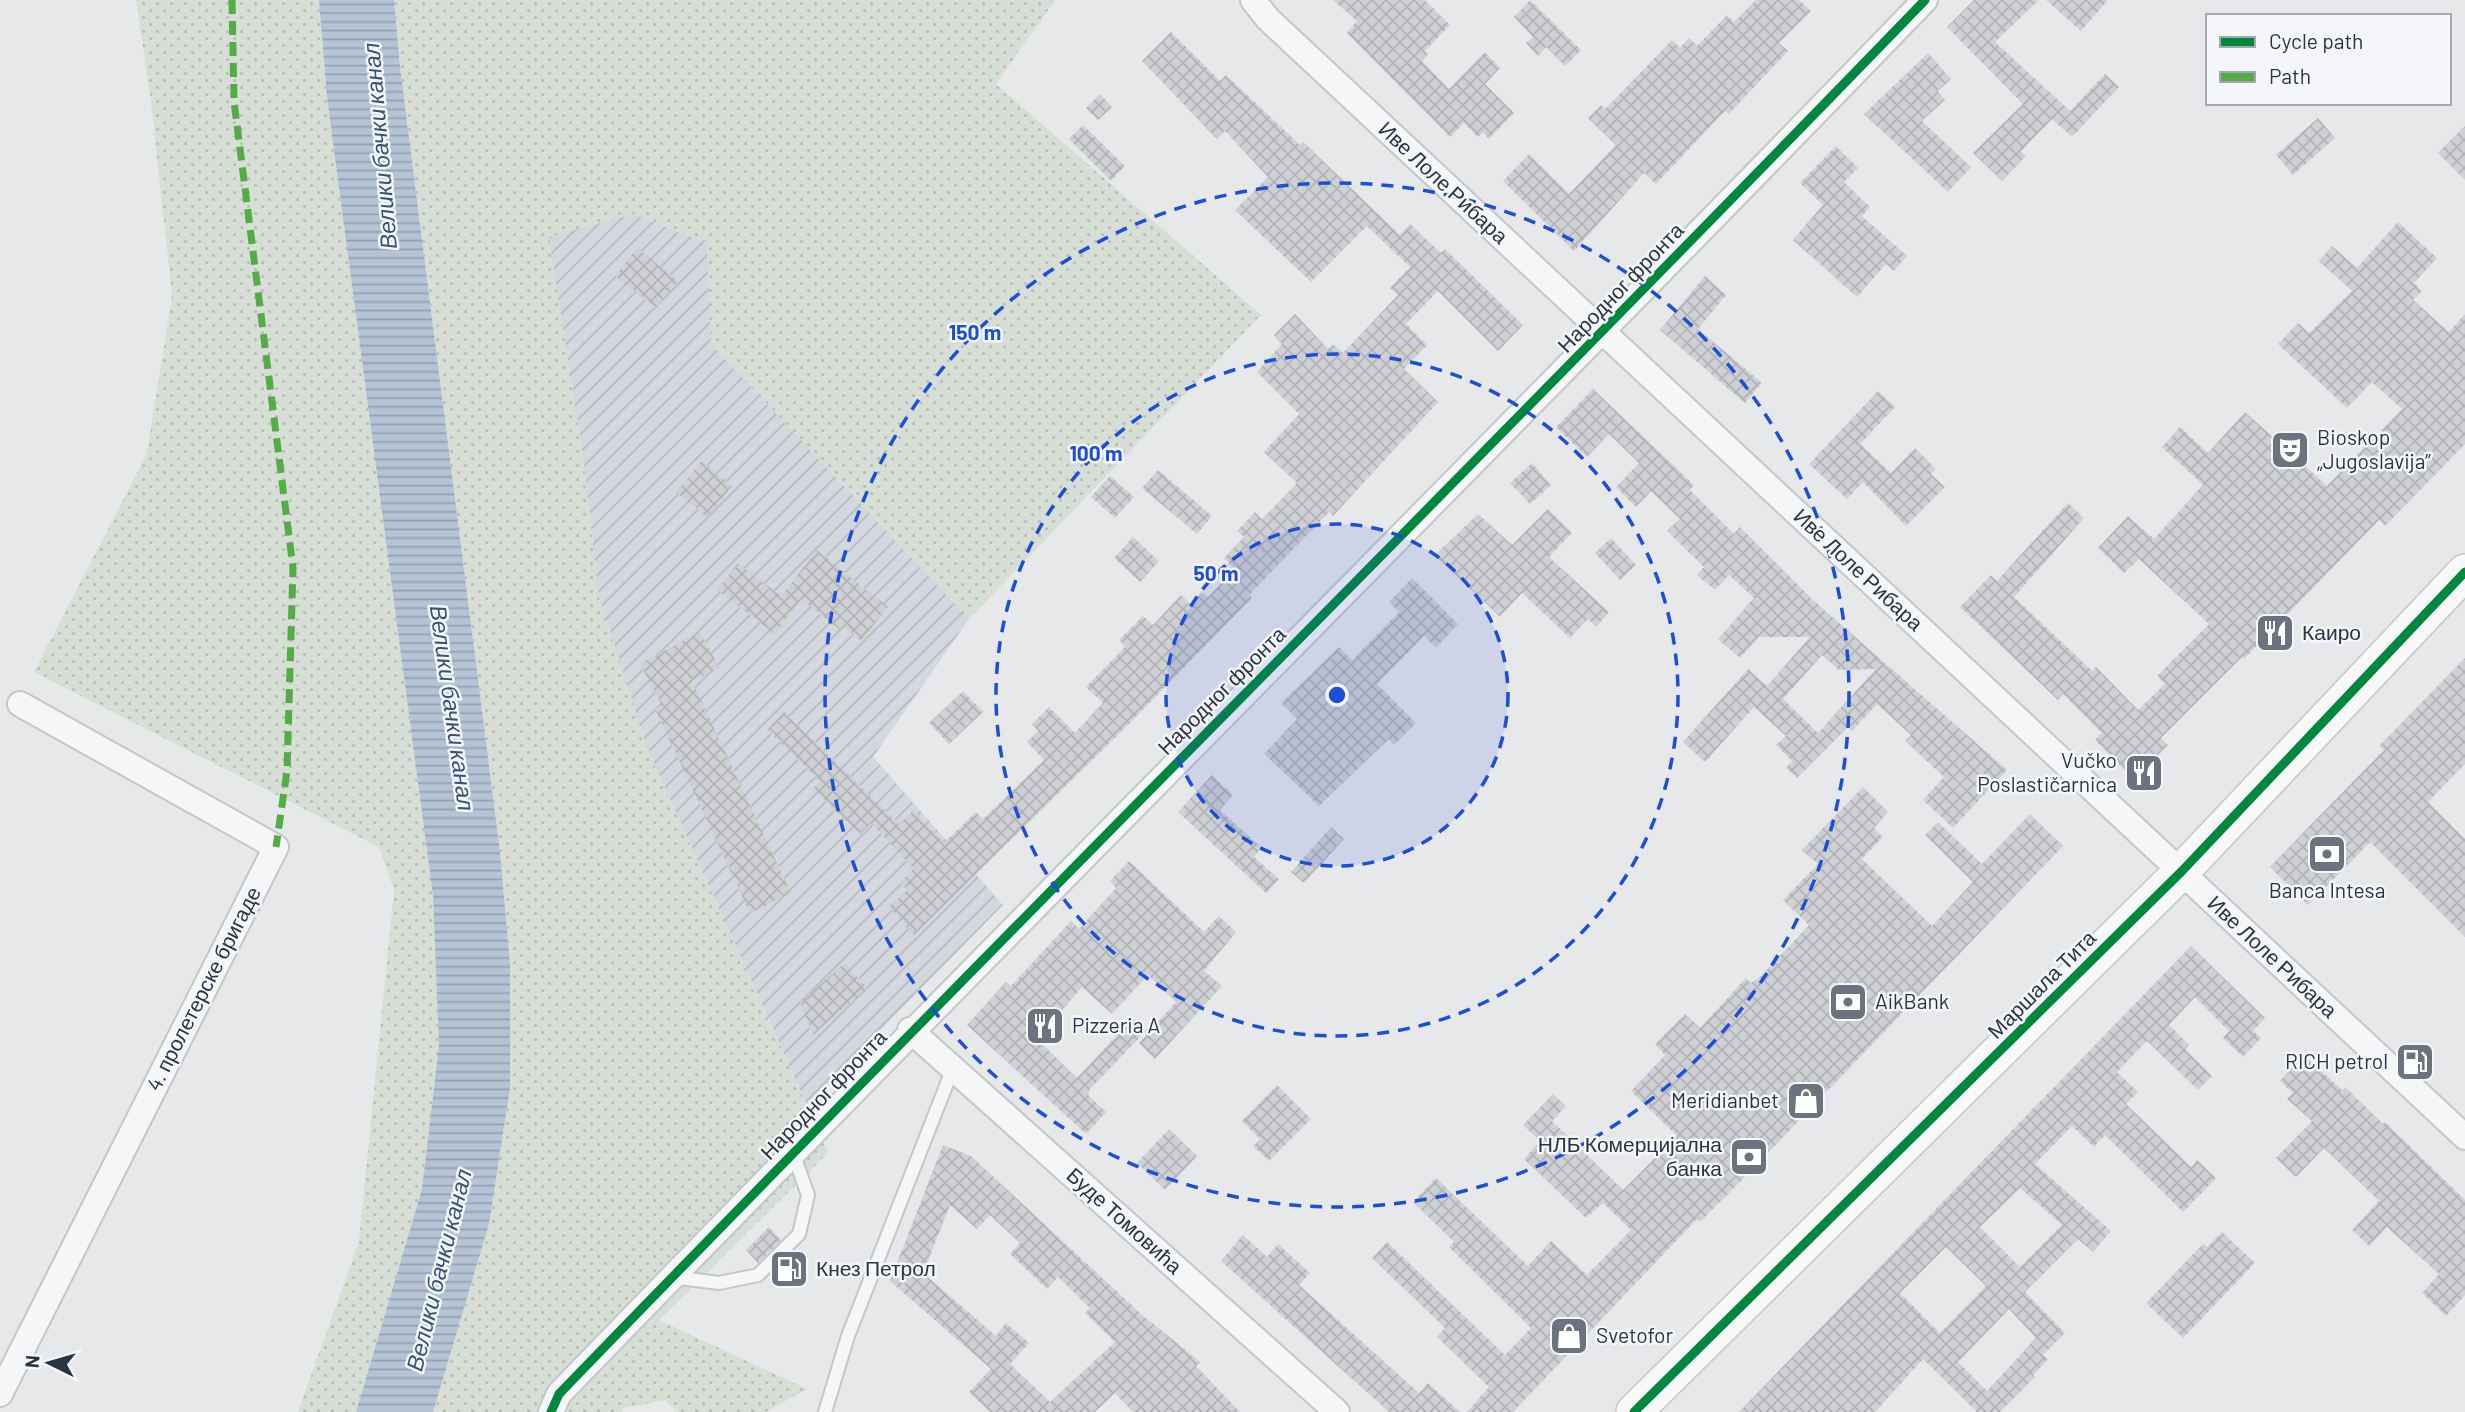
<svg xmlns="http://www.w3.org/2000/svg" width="2465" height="1412" viewBox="0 0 2465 1412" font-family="Barlow,sans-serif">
<defs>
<pattern id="industrial-furrows" width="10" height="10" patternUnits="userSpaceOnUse" patternTransform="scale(1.75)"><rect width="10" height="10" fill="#d4d7dd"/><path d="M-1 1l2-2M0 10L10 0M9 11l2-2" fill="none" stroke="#b6b9bf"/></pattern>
<pattern id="grass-dots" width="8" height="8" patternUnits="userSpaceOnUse" patternTransform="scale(1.75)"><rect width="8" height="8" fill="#d6ded6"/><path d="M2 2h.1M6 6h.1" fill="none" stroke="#b8bfb9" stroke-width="1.8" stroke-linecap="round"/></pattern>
<pattern id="water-rules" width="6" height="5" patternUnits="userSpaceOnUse" patternTransform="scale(1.75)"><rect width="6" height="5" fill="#b4c4d5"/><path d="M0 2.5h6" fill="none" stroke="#93a0af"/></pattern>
<pattern id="building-cross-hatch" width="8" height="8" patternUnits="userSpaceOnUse" patternTransform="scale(1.75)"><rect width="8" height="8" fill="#ced0d3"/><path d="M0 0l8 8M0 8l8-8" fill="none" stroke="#b1b3b6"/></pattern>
</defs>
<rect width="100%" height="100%" fill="#e6e8ea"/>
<path fill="url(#industrial-furrows)" d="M633,214L707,243L711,344L969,619L873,757L1003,905L807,1105L648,750L599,598L583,456L548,236Z"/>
<g fill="url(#grass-dots)">
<path d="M136,0H319L327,97L433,896L439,1045L422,1189L356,1412H298L359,1242L394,890L379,847L34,672L147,454L172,295L151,101Z"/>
<path d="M394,0H1055L996,84L1261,315L969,619L711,344L707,243L633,214L549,237L583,456L599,598L648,750L828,1153L659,1320L807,1389L766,1412H677L665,1400L624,1408L622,1412H433L489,1224L510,1088V965L500,852L400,67Z"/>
</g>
<path fill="url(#water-rules)" d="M319,0H394L400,67L500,852L510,965V1088L489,1224L433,1412H356L422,1189L439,1045L433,896L327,97Z"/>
<g fill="url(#building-cross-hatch)" fill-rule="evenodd">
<path d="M1333,0H1425L1450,25L1425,51L1428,54L1422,61L1449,89L1485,52L1500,68L1485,84L1514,113L1489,139L1483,132L1478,137L1464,123L1450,137L1347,33L1357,21Z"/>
<path d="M1530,0L1581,50L1565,66L1546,47L1538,56L1526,43L1533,37L1514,17Z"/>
<path d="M1756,0H1799L1811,11L1779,43L1788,51L1729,114L1725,111L1656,184L1644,173L1574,251L1503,181L1529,154L1569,194L1616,145L1588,118L1601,105L1605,109L1672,40L1680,48L1689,38L1697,46L1727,15L1734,22Z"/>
<path d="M1974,0H2039L1995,42L2070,111L2105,74L2119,87L2072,137L2052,119L2021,151L2026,156L2002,181L1973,153L2023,104L1947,27Z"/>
<path d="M2046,0H2108L2081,31Z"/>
<path d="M1171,32L1220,81L1226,75L1300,145L1303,142L1400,235L1410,224L1441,253L1445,249L1523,325L1498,351L1438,291L1406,324L1427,345L1404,369L1438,402L1333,516L1329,512L1249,595L1252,598L1127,726L914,935L889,907L907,890L900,882L914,869L871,823L860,834L813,789L820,781L767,730L784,712L899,824L913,811L944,843L976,812L983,819L1044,760L1027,742L1038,731L1032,724L1049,707L1075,733L1103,703L1086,687L1125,647L1119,640L1143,616L1153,625L1181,595L1190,604L1202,592L1208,597L1235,569L1224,558L1244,537L1237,531L1255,512L1262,519L1297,483L1264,452L1299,414L1257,372L1282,344L1274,335L1295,314L1328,349L1333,344L1343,353L1398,295L1390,288L1410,267L1367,226L1311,282L1235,210L1268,177L1225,131L1217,139L1142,61Z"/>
<path d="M1928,53L1951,79L1938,91L1945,100L1922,121L1971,167L1948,192L1864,114Z"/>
<path d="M1100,94L1112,107L1098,120L1086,108Z"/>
<path d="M2318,118L2335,138L2293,175L2276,155Z"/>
<path d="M1083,125L1125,166L1111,181L1069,139Z"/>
<path d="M2465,126V180L2438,153Z"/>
<path d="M1836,146L1858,168L1844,182L1870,207L1862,216L1907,256L1894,271L1886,264L1857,297L1793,240L1823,205L1800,183Z"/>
<path d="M2398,222L2437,258L2414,283L2422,291L2413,300L2449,332L2465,314V444L2385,526L2379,520L2244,659L2242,657L2161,738L2168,745L2133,779L2095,740L2102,733L2063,694L2058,700L1960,607L1991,575L1997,581L2068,503L2084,518L2014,597L2092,671L2096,667L2138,710L2165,684L2157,676L2209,624L2139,559L2124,573L2098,548L2128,516L2154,539L2203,485L2162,447L2180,427L2208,453L2245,412L2327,486L2402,409L2372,382L2347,408L2278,344L2298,323L2309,333L2352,291L2319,261L2332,246L2357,268Z"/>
<path d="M637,248L678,281L656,308L615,276Z"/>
<path d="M1705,276L1726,295L1698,329L1762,383L1745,403L1660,330Z"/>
<path d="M1593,389L1694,485L1690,490L1734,534L1740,527L1813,600L2007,770L1953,828L1923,800L1944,777L1905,741L1911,735L1877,704L1852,731L1848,727L1797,778L1786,768L1792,761L1776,745L1786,736L1754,707L1705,762L1683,742L1748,669L1767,686L1810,637H1759L1740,658L1718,639L1754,598L1729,575L1715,590L1697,575L1704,567L1667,531L1680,519L1651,491L1636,507L1616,487L1639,463L1609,434L1587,457L1556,427ZM1822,655L1839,670L1876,669L1818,733L1783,699Z"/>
<path d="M1878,391L1895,407L1860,444L1891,473L1915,448L1936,469L1931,474L1945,487L1906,526L1863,482L1847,499L1809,464Z"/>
<path d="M702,461L732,486L707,517L676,492Z"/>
<path d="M1532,463L1551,485L1530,504L1510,483Z"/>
<path d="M1158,470L1212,516L1197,534L1142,488Z"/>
<path d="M1110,476L1134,497L1115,518L1091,497Z"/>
<path d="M1548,509L1572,533L1549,557L1609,612L1596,627L1588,619L1570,638L1522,593L1500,617L1435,555L1478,514L1512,545Z"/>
<path d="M1133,537L1159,561L1140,582L1114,558Z"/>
<path d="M1611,538L1636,565L1620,580L1595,553Z"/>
<path d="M817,550L888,607L861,641L843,626L840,630L801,599L775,634L717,590L738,563L781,596Z"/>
<path d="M1412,578L1458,624L1436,648L1424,636L1377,684L1416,723L1394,745L1389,739L1319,806L1264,754L1297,719L1281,703L1339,647L1352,660L1399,612L1389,602Z"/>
<path d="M700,632L719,667L692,681L791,893L750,913L655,709L662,706L640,664Z"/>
<path d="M2465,658V764L2428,802L2465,839V937L2370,842L2308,905L2270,867L2384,750L2379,746Z"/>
<path d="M963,691L983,712L949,744L929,723Z"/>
<path d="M1212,775L1233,795L1220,810L1262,848L1254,857L1279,879L1266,893L1178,812Z"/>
<path d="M1863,787L1888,812L1874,828L1883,837L1862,859L1932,926L1973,882L1925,835L1938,822L1982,864L2030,814L2063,846L1733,1189L1700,1222L1697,1219L1513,1412H1467L1489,1387L1437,1337L1445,1328L1372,1258L1387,1242L1505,1355L1531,1328L1449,1247L1454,1242L1413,1202L1436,1178L1528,1266L1551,1241L1587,1275L1631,1230L1603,1203L1586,1218L1524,1159L1540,1141L1523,1125L1553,1094L1566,1106L1552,1121L1623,1190L1677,1136L1631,1091L1665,1055L1655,1044L1685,1014L1700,1028L1746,978L1751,983L1760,977L1809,925L1783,900L1818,864L1802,850Z"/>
<path d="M1331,827L1344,839L1304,883L1291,872Z"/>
<path d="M1129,861L1204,932L1219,916L1236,932L1204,971L1222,986L1155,1059L1139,1043L1176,1002L1148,975L1112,1014L1082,987L1037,1039L1077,1078L1133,1018L1146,1031L1090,1089L1088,1095L1106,1112L1086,1134L967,1025L1006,982L1011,986L1071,921L1079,929L1116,888L1110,881Z"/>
<path d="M2191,946L2265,1018L2253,1031L2261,1038L2243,1057L2223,1038L2229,1031L2195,997L2169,1025L2189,1045L2185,1049L2212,1076L2198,1090L2147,1041L2117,1072L2138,1092L2126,1104L2191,1167L2197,1160L2216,1178L2183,1212L2105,1135L2094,1147L2072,1126L2035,1164L2111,1231L2093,1252L2078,1239L2025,1292L2065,1333L2043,1355L2048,1359L2033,1375L2035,1377L2000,1412H1977L1923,1359L1875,1412H1739ZM2020,1188L2062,1225L2020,1267L1980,1227ZM1946,1247L1986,1286L1940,1333L1900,1293ZM2009,1309L2036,1338L1987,1391L1958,1362Z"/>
<path d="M845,963L867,988L813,1035L800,1002Z"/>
<path d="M2304,1055L2342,1090L2345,1087L2383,1124L2385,1122L2465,1200V1295L2446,1316L2422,1293L2439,1274L2387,1227L2369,1246L2352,1230L2379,1201L2324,1148L2296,1177L2276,1158L2312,1121L2287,1099L2293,1093L2280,1081Z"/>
<path d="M1277,1085L1311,1119L1269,1161L1253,1146L1260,1139L1242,1121Z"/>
<path d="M1169,1129L1197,1156L1165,1190L1137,1163Z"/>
<path d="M943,1145L971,1156L1141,1314L1200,1362L1196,1366L1240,1412H1133L1115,1393L1095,1412H990L969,1392L991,1369L890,1281ZM950,1205L977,1229L990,1215L1020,1243L1010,1254L1047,1289L1058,1277L1090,1308L1085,1313L1115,1342L1050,1402L1010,1364L1029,1343L1006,1323L996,1336L923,1273Z"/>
<path d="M769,1227L781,1240L758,1263L746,1250Z"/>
<path d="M2222,1232L2255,1263L2183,1338L2146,1303L2203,1244L2207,1247Z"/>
<path d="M1243,1235L1267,1257L1278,1244L1310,1273L1299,1285L1419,1393L1428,1383L1460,1412H1389L1221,1261Z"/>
<path d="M793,1252L790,1256L805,1271L788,1287L774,1272Z"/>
</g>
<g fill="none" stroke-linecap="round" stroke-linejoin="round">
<defs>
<g id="lane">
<path d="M672,1277L719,1283L758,1275L799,1234L808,1195L793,1153"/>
<path d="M825,1412L848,1336L953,1068"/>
</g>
<g id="street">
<path d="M1253,0L1268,19L2465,1137"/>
<path d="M910,1030L1337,1412"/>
<path d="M0,1394L276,847L20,704"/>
<path d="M551,1412L559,1394C1011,926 1473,468 1925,0"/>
</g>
<path id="secondary" d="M1634,1412L2182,871L2465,572"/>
</defs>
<use href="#lane" stroke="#c4c6c8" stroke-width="16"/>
<use href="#street" stroke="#c4c6c8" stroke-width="28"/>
<use href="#secondary" stroke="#c4c6c8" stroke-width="38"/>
<use href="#lane" stroke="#f5f6f7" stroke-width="12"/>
<use href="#street" stroke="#f5f6f7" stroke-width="24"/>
<use href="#secondary" stroke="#f8f8f8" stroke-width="35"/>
<path stroke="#54ac47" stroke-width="7" stroke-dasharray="14 7" stroke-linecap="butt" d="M232,0L234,101L293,568L287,771L276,847"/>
<defs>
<g id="cycleway">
<path d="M551,1412L559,1394C1011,926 1473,468 1925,0"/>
<path d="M1634,1412L2182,871L2465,572"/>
</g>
</defs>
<use href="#cycleway" stroke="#f4f6f9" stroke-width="13"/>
<use href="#cycleway" stroke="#00873e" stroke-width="9"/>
</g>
<circle cx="1337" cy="695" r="171" fill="#1d4ed8" fill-opacity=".12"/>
<g fill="none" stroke="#1d4ed8" stroke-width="3.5" stroke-dasharray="12 9">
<circle cx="1337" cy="695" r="171"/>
<circle cx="1337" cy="695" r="341"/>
<circle cx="1337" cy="695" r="512"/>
</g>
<defs>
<symbol id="theatre-square" viewBox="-11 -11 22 22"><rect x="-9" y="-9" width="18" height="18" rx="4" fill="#6c737f" stroke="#f4f6f9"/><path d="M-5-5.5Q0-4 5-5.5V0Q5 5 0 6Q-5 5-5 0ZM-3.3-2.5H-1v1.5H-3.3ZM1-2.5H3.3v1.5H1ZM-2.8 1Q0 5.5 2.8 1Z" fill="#fff"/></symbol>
<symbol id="restaurant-square" viewBox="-11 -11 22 22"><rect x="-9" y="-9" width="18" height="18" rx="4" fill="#6c737f" stroke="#f4f6f9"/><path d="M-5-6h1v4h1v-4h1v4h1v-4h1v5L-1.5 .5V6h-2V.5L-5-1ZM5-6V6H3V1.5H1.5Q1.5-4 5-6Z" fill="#fff"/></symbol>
<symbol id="bank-square" viewBox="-11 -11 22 22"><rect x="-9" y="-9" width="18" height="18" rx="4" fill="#6c737f" stroke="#f4f6f9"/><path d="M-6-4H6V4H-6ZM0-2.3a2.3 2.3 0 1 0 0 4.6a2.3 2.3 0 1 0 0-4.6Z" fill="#fff"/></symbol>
<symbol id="fuel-square" viewBox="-11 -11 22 22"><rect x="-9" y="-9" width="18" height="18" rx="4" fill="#6c737f" stroke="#f4f6f9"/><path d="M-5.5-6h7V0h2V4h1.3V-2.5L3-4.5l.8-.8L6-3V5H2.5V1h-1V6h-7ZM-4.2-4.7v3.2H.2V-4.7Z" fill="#fff"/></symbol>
<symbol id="shop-square" viewBox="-11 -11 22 22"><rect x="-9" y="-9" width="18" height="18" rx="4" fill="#6c737f" stroke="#f4f6f9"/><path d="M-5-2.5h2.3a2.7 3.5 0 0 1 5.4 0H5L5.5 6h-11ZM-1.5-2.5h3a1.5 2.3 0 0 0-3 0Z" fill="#fff"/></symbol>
</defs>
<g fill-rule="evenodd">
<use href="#theatre-square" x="2268" y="428" width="44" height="44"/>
<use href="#restaurant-square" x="2253" y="611" width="44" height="44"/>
<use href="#restaurant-square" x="2122" y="751" width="44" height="44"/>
<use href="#bank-square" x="2305" y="832" width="44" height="44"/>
<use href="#bank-square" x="1826" y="980" width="44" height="44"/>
<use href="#restaurant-square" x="1023" y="1004" width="44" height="44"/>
<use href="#fuel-square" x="2393" y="1040" width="44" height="44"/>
<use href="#shop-square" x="1784" y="1079" width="44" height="44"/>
<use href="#bank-square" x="1727" y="1135" width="44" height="44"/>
<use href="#fuel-square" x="767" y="1247" width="44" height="44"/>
<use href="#shop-square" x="1547" y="1314" width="44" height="44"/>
</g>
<g text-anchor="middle" stroke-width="5" stroke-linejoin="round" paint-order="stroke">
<g font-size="21" fill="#2b3445" stroke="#f4f6f9">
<text transform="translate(1443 183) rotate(43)" y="7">Иве Лоле Рибара</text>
<text transform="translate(1621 288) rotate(-46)" y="7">Народног фронта</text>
<text transform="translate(1858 570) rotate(43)" y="7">Иве Лоле Рибара</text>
<text transform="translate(1222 691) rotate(-45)" y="7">Народног фронта</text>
<text transform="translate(2272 957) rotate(43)" y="7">Иве Лоле Рибара</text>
<text transform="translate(2042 985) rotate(-45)" y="7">Маршала Тита</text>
<text transform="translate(204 989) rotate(-63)" y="7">4. пролетерске бригаде</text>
<text transform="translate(824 1095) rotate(-46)" y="7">Народног фронта</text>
<text transform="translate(1124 1221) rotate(42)" y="7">Буде Томовића</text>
</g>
<g font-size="21" fill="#2b3445" stroke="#f4f6f9" text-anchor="start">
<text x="2317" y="445">Bioskop<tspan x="2317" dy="24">„Jugoslavija”</tspan></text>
<text x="2302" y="640">Каиро</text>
<text x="2117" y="768" text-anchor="end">Vučko<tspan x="2117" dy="24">Poslastičarnica</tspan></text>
<text x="2327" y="898" text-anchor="middle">Banca Intesa</text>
<text x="1875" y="1009">AikBank</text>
<text x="1072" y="1033">Pizzeria A</text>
<text x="2388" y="1069" text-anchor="end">RICH petrol</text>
<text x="1779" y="1108" text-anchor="end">Meridianbet</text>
<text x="1722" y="1152" text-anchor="end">НЛБ Комерцијална<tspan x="1722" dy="24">банка</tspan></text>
<text x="816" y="1276">Кнез Петрол</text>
<text x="1596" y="1343">Svetofor</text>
</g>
<g font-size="23" font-style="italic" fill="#34527a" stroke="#f4f6f9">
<text transform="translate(380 146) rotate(-95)" y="8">Велики бачки канал</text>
<text transform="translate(452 708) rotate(82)" y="8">Велики бачки канал</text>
<text transform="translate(439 1270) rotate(-76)" y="8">Велики бачки канал</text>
</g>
</g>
<circle cx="1337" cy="695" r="10" fill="#1d4ed8" stroke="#f4f6f9" stroke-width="3.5"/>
<g font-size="21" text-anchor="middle" font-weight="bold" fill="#1d4ed8" stroke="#f4f6f9" stroke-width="5" stroke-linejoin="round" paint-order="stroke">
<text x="975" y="340">150 m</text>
<text x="1096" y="461">100 m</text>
<text x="1216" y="581">50 m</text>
</g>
<rect x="2206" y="14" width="245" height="91" fill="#f4f6f9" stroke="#a4a8b1" stroke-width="2"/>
<rect x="2220" y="37" width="35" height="10" fill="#00873e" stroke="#a4a8b1" stroke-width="2"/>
<text x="2269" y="49" font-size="21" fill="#2b3445">Cycle path</text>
<rect x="2220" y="72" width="35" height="10" fill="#54ac47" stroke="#a4a8b1" stroke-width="2"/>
<text x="2269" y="84" font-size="21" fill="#2b3445">Path</text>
<g transform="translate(49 1363) rotate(275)" stroke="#f4f6f9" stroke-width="5" paint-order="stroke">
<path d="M0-5L12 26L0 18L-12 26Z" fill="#2b3445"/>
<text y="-10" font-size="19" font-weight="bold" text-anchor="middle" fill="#2b3445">N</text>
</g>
</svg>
